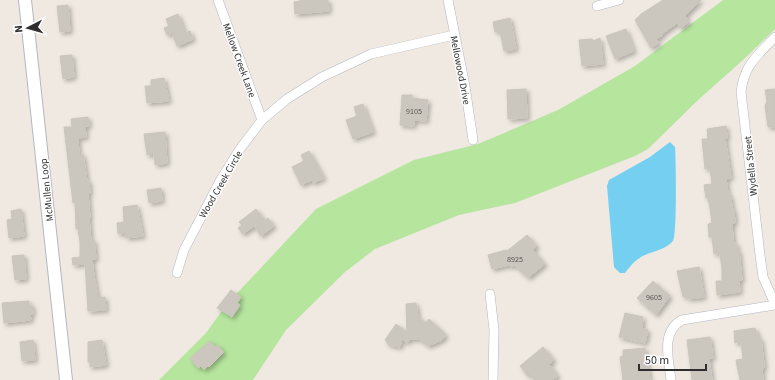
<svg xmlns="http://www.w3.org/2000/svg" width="775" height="380" viewBox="0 0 775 380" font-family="'Source Sans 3',sans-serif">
<defs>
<filter id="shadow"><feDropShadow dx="2.5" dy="2.5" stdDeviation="2" flood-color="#0004"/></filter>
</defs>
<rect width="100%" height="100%" fill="#efe9e1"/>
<path fill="#b6e59e" d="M723,0H775V29L744,59L697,101L648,149L635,156L515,203L459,215L375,249L345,272L286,330L253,380H159L206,333L226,305L316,209L414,160L478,144L558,110L635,66Z"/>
<path fill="#75cff0" d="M670,142L675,147C676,159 677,235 673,241C666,249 654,251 645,255C636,259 631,265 625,273H620L614,267L607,186L609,180L650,157Z"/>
<g fill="#cbc7bf" stroke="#cbc5ba" filter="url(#shadow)">
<path d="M304,0H328L329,11L295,14L294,2Z"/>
<path d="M663,0H701L685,16L689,22L680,28L677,23L662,34L663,35L656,39L659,43L651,48L635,20L641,14Z"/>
<path d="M68,5L70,31L60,32L57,6Z"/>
<path d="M178,14L185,33L190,31L193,39L177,46L172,33L167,35L164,28L169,26L166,19Z"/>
<path d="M510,18L516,49L504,51L500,31L495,32L493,22Z"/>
<path d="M626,29L634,51L615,59L606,36Z"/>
<path d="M600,38L603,64L582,66L579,40L592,39L593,41Z"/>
<path d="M72,55L74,77L63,79L60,56Z"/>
<path d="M164,78L169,101L147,103L145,86H151V80Z"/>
<path d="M526,89L527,118L508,119L507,90Z"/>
<path d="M775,89V127H768L765,106L767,101L765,90Z"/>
<path d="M402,95H412V98L428,100L426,121L414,120V126L400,125Z"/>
<path d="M363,104L373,132L353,139L346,120L357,116L354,107Z"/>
<path d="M88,117L89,126H85L86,137L78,138L79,155L83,154L87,181H89L90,193H88L90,218H89L91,241L94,240L96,259H92L94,276L98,298L105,297L106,310L88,311L85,264L73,265L72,258L80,257V242L78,229H76L75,202L73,203L64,127H72L71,119Z"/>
<path d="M726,126L727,138H725L731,178H726L728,194H730L733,211L734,210L735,223H732L733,239L734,244H737V251H739L742,280H739L740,292L717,295L716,281H722V270L720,253L714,254L712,237H709L708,224L712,223L710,208L708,198H706L704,185L712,184L710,168L705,169L702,139H708L707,129Z"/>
<path d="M165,132L167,163L155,165L154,154L147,155L144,134Z"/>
<path d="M309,151L324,178L313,183L312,180L301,185L292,167L304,161L301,155Z"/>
<path d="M161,188L162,201L149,203L147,190Z"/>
<path d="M137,205L143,236L126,238V233L118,234L117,223L124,222L123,207Z"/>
<path d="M21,209L24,236L9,238L7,220L12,219L11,211Z"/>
<path d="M256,209L265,221L268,218L274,226L261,236L254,226L243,234L238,228L242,225L239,222Z"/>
<path d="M527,235L537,246L533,250L545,264L528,278L514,265L511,267L509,265L492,269L488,255L506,250L507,251Z"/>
<path d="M24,255L26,279L15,280L12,256Z"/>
<path d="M699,267L704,297L688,299V296L683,297L677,271Z"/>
<path d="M653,281L670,296L656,315L637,298Z"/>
<path d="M231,290L241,297L237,303L240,305L232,317L217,308Z"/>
<path d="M29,301V305H32L33,314H30L31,320L4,323L2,303Z"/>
<path d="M416,303L418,317L426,323L429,319L446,335L442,340L428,346L419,339H410L407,343L402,339L400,347L389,345L385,340L396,324L407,332L406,304Z"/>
<path d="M625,313L643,317L642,328L648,330L645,343L619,337Z"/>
<path d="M755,328L759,339H761L764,364V368H762L763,380H740L736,360L743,359L741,342L735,343L734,331Z"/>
<path d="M710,337L713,358H709L712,380H692L687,340Z"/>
<path d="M33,340L35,360L22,361L20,342Z"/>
<path d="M102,340L106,365L90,367V362H88V342Z"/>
<path d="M210,341L215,347L217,345L224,352L209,367L208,366L204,370L201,366L198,368L190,358Z"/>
<path d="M543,347L554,360L549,364L558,376L552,380H535L530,374L528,376L520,366Z"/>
<path d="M645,348L650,380H623L620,357L623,356V350Z"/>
</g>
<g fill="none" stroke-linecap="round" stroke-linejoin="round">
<defs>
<g id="street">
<path d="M218,0L262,120"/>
<path d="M448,0L465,86L473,140"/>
<path d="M597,6L619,0"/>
<path d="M775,37C757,56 744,65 741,92L760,255L763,277L775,304"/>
<path d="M177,273L184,250L220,181L240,149L262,120L287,99L322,77L371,54L454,35"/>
<path d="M490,294L494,330L493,380"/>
<path d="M671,380C669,360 660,332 682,320L775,305"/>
</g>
<path id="secondary" d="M25,0L66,380"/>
</defs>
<use href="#street" stroke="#b4b7c1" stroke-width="10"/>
<use href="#secondary" stroke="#b4b7c1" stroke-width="14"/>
<use href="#street" stroke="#fff" stroke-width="9"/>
<use href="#secondary" stroke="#fff" stroke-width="12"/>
</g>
<g text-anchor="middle" stroke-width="3" stroke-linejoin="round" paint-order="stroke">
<g font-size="8" fill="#555452">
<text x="414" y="114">9105</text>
<text x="515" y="262">8925</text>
<text x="654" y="300">9605</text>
</g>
<g font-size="10" fill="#2e2e2e" stroke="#fff">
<text transform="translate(240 60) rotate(70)" y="4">Mellow Creek Lane</text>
<text transform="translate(461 70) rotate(79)" y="4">Mellowood Drive</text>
<text transform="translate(750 166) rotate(-96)" y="4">Wydella Street</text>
<text transform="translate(220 184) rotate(-60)" y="4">Wood Creek Circle</text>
<text transform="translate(46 190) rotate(-96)" y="4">McMullen Loop</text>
</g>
</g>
<g transform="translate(28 28) rotate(264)" stroke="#ffffff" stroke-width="3" paint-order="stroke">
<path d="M0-3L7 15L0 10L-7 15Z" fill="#2e2e2e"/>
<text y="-6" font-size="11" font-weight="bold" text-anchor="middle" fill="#2e2e2e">N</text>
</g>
<path d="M639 364v6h67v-6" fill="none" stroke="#2e2e2e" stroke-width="2"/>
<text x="645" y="364" font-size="12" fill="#2e2e2e" stroke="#ffffff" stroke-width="3" paint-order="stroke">50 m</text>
</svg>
